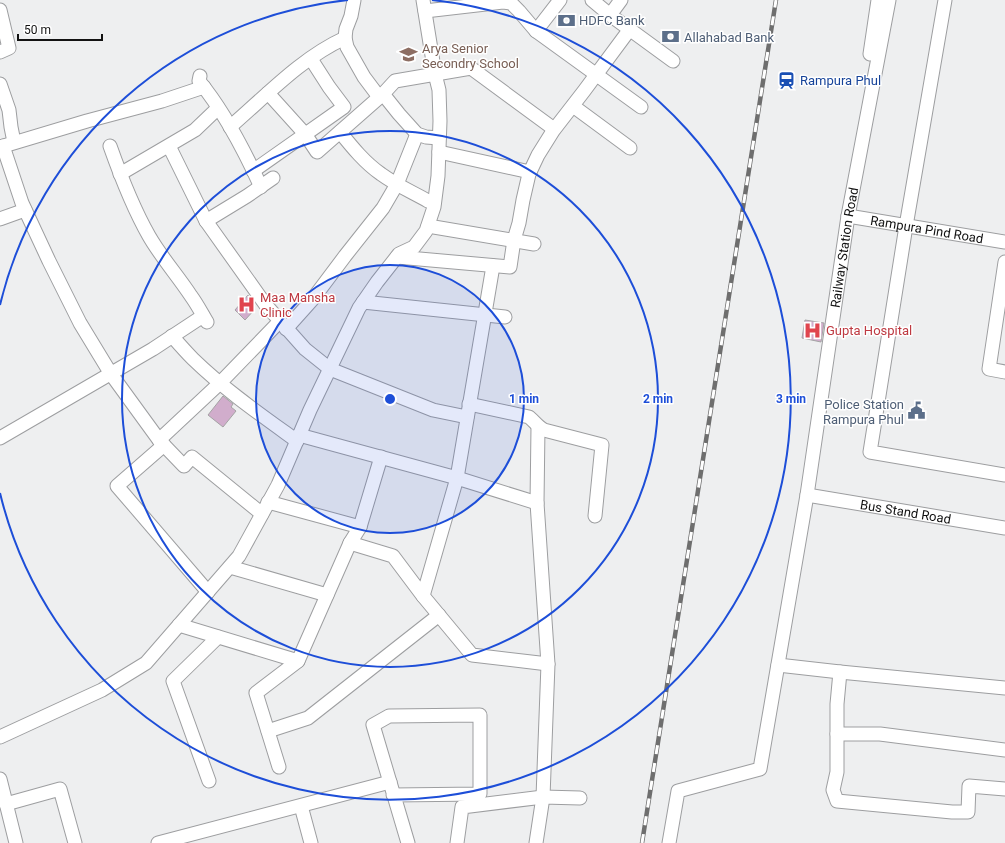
<svg xmlns="http://www.w3.org/2000/svg" width="1005" height="843" viewBox="0 0 1005 843" font-family="Roboto,sans-serif">
<rect width="100%" height="100%" fill="#eeeff0"/>
<g fill="#d1adcc" stroke="#a4a3a4">
<path d="M248,295L254,303L251,306L255,309L245,320L235,310Z"/>
<path d="M805,320L824,323L821,342L802,338Z"/>
<path d="M223,396L233,404L231,407L236,411L223,427L208,415Z"/>
</g>
<g fill="none" stroke-linecap="round" stroke-linejoin="round">
<defs>
<g id="minor">
<path d="M354,0L351,16L346,29L345,38L347,47L364,77L379,97"/>
<path d="M592,0L610,15L673,61"/>
<path d="M945,0L906,226L870,452L1005,475"/>
<path d="M0,10L9,48L0,52"/>
<path d="M425,11L503,2L511,3L519,11L536,31L641,107"/>
<path d="M610,15L621,0"/>
<path d="M536,31L560,0"/>
<path d="M870,54L878,0"/>
<path d="M200,76L199,81C223,110 245,152 261,187"/>
<path d="M0,84L9,110L11,127L14,142"/>
<path d="M268,93L305,134L317,152L383,94L395,81L471,68L554,129"/>
<path d="M383,94L399,114L417,134L426,137L439,138"/>
<path d="M573,106L630,148"/>
<path d="M230,127C266,96 301,58 345,38"/>
<path d="M340,132C352,147 365,163 381,174C396,185 412,192 428,201L434,203"/>
<path d="M3,146L22,203L49,261L80,323L111,374L159,440L184,466L192,457L262,514"/>
<path d="M110,146C121,177 133,208 149,236C161,257 178,276 191,296C197,304 202,314 207,322"/>
<path d="M169,146L206,221L265,304L305,349L330,369L433,410L467,417"/>
<path d="M0,147L87,121L162,101L204,87"/>
<path d="M439,152L530,172"/>
<path d="M253,171L344,107L329,87L311,59"/>
<path d="M120,174L195,130L218,108"/>
<path id="s1" d="M848,216L1005,242"/>
<path d="M0,219L25,210"/>
<path d="M206,221L247,196L273,178"/>
<path d="M428,226L534,244"/>
<path d="M397,257L510,267L514,240L519,223L523,200L529,174L538,155L553,131L584,91L630,29"/>
<path d="M1005,262L989,369L1005,372"/>
<path d="M363,302L505,317"/>
<path d="M286,329L312,300L345,256L383,208L397,184L417,134"/>
<path d="M172,336C179,344 186,352 193,359C225,390 261,415 297,441"/>
<path d="M469,404L529,417C535,422 538,427 544,430L602,445L595,516"/>
<path d="M299,435L457,478L537,503"/>
<path d="M0,438L153,349L203,316"/>
<path d="M159,440L220,383L280,321"/>
<path d="M164,445L117,486L208,592"/>
<path id="s2" d="M807,495L1005,528"/>
<path d="M268,502L360,527"/>
<path d="M350,543L393,556L423,596L457,478L493,266"/>
<path d="M230,567L327,595"/>
<path d="M423,596L472,655L548,664"/>
<path d="M179,625L298,661L350,543L360,527L381,457"/>
<path d="M778,665L840,672L1005,688"/>
<path d="M840,672L837,704V772L833,790L837,801L952,812H968L969,786L1005,789"/>
<path d="M268,731L308,718L439,615"/>
<path d="M837,734H880L1005,750"/>
<path d="M0,737L102,690L146,663L239,556L278,485L310,410L359,308L377,282L399,254L414,247L426,231L434,207L438,176L440,121L439,90L435,74L423,0"/>
<path d="M279,767L256,693L298,661"/>
<path d="M0,779L16,843"/>
<path d="M209,781L173,681L218,637"/>
<path d="M393,795L480,794V715L389,716L373,725L408,843"/>
<path d="M6,804L60,789L75,843"/>
<path d="M301,806L311,843"/>
<path d="M158,843L390,782"/>
<path d="M457,843L462,807L543,797L580,798"/>
<path d="M536,843L543,797L548,664L537,503L538,427"/>
<path id="s3" d="M669,843L678,791L760,769L807,495L848,216L889,0"/>
</g>
</defs>
<use href="#minor" stroke="#9d9ea0" stroke-width="15"/>
<use href="#minor" stroke="#fff" stroke-width="13"/>
<defs>
<path id="rail" d="M642,843L776,0"/>
</defs>
<use href="#rail" stroke="#6e6e6e" stroke-width="4.5"/>
<use href="#rail" stroke="#fff" stroke-width="3" stroke-dasharray="9" stroke-linecap="butt"/>
</g>
<circle cx="390" cy="399" r="134" fill="#1d4ed8" fill-opacity=".12"/>
<g fill="none" stroke="#1d4ed8" stroke-width="2">
<circle cx="390" cy="399" r="134"/>
<circle cx="390" cy="399" r="268"/>
<path d="M0 305A401 401 0 0 1 348 0M432 0A401 401 0 1 1 0 493"/>
</g>
<defs>
<symbol id="bank-bare" viewBox="-9 -9 18 18"><path d="M-6-4H6V4H-6ZM0-2.3a2.3 2.3 0 1 0 0 4.6a2.3 2.3 0 1 0 0-4.6Z" fill="#5c6f8a" stroke="#fff" stroke-width="2.5" paint-order="stroke"/></symbol>
<symbol id="school-bare" viewBox="-9 -9 18 18"><path d="M0-5L7-2L0 1L-7-2ZM-4 1L0 2.5L4 1V4Q0 6-4 4Z" fill="#8d6e63" stroke="#fff" stroke-width="2.5" paint-order="stroke"/></symbol>
<symbol id="station-bare" viewBox="-9 -9 18 18"><path d="M-3-6H3Q5-6 5-4V2Q5 4 3 4L4.5 6H3L1.5 4h-3L-3 6H-4.5L-3 4Q-5 4-5 2V-4Q-5-6-3-6ZM-3.5-4v3h7v-3ZM-3.5 1v1.5H-2V1ZM2 1v1.5H3.5V1Z" fill="#1a4fb4" stroke="#fff" stroke-width="2.5" paint-order="stroke"/></symbol>
<symbol id="hospital-bare" viewBox="-9 -9 18 18"><path d="M-5-5h3v3.5h4V-5h3V5h-3V1.5h-4V5h-3Z" fill="#e0444e" stroke="#fff" stroke-width="2.5" paint-order="stroke"/></symbol>
<symbol id="civic-bare" viewBox="-9 -9 18 18"><path d="M-.6-6.5H3V-4.5H.6V-3L4-1V1h2V6H-6V1h2V-1L-.6-3ZM-1.2 2.5V6h2.4V2.5Z" fill="#5c6f8a" stroke="#fff" stroke-width="2.5" paint-order="stroke"/></symbol>
</defs>
<g fill-rule="evenodd">
<use href="#bank-bare" x="554" y="8" width="25" height="25"/>
<use href="#bank-bare" x="658" y="24" width="25" height="25"/>
<use href="#school-bare" x="396" y="42" width="25" height="25"/>
<use href="#station-bare" x="774" y="68" width="25" height="25"/>
<use href="#hospital-bare" x="234" y="292" width="25" height="25"/>
<use href="#hospital-bare" x="800" y="318" width="25" height="25"/>
<use href="#civic-bare" x="904" y="398" width="25" height="25"/>
</g>
<g text-anchor="middle" stroke-width="3" stroke-linejoin="round" paint-order="stroke">
<g font-size="13" fill="#4e5e75" stroke="#fff" text-anchor="start">
<text x="579" y="25">HDFC Bank</text>
<text x="684" y="42">Allahabad Bank</text>
<text x="904" y="409" text-anchor="end">Police Station<tspan x="904" dy="15">Rampura Phul</tspan></text>
</g>
<g font-size="13" fill="#785e54" stroke="#fff" text-anchor="start">
<text x="422" y="53">Arya Senior<tspan x="422" dy="15">Secondry School</tspan></text>
</g>
<g font-size="13" fill="#164399" stroke="#fff" text-anchor="start">
<text x="800" y="85">Rampura Phul</text>
</g>
<g font-size="13" fill="#121212" stroke="#fff">
<text dy="5" stroke="none"><textPath href="#s1" startOffset="80">Rampura Pind Road</textPath></text>
<text dy="5" stroke="none"><textPath href="#s3" startOffset="666">Railway Station Road</textPath></text>
<text dy="5" stroke="none"><textPath href="#s2" startOffset="100">Bus Stand Road</textPath></text>
</g>
<g font-size="13" fill="#be3a42" stroke="#fff" text-anchor="start">
<text x="260" y="302">Maa Mansha<tspan x="260" dy="15">Clinic</tspan></text>
<text x="826" y="335">Gupta Hospital</text>
</g>
</g>
<circle cx="390" cy="399" r="6" fill="#1d4ed8" stroke="#fff" stroke-width="2"/>
<g font-size="12" text-anchor="middle" font-weight="bold" fill="#1d4ed8" stroke="#fff" stroke-width="3" stroke-linejoin="round" paint-order="stroke">
<text x="524" y="403">1 min</text>
<text x="658" y="403">2 min</text>
<text x="791" y="403">3 min</text>
</g>
<path d="M18 34v6h84v-6" fill="none" stroke="#121212" stroke-width="2"/>
<text x="24" y="34" font-size="12" fill="#121212" stroke="#ffffff" stroke-width="3" paint-order="stroke">50 m</text>
</svg>
